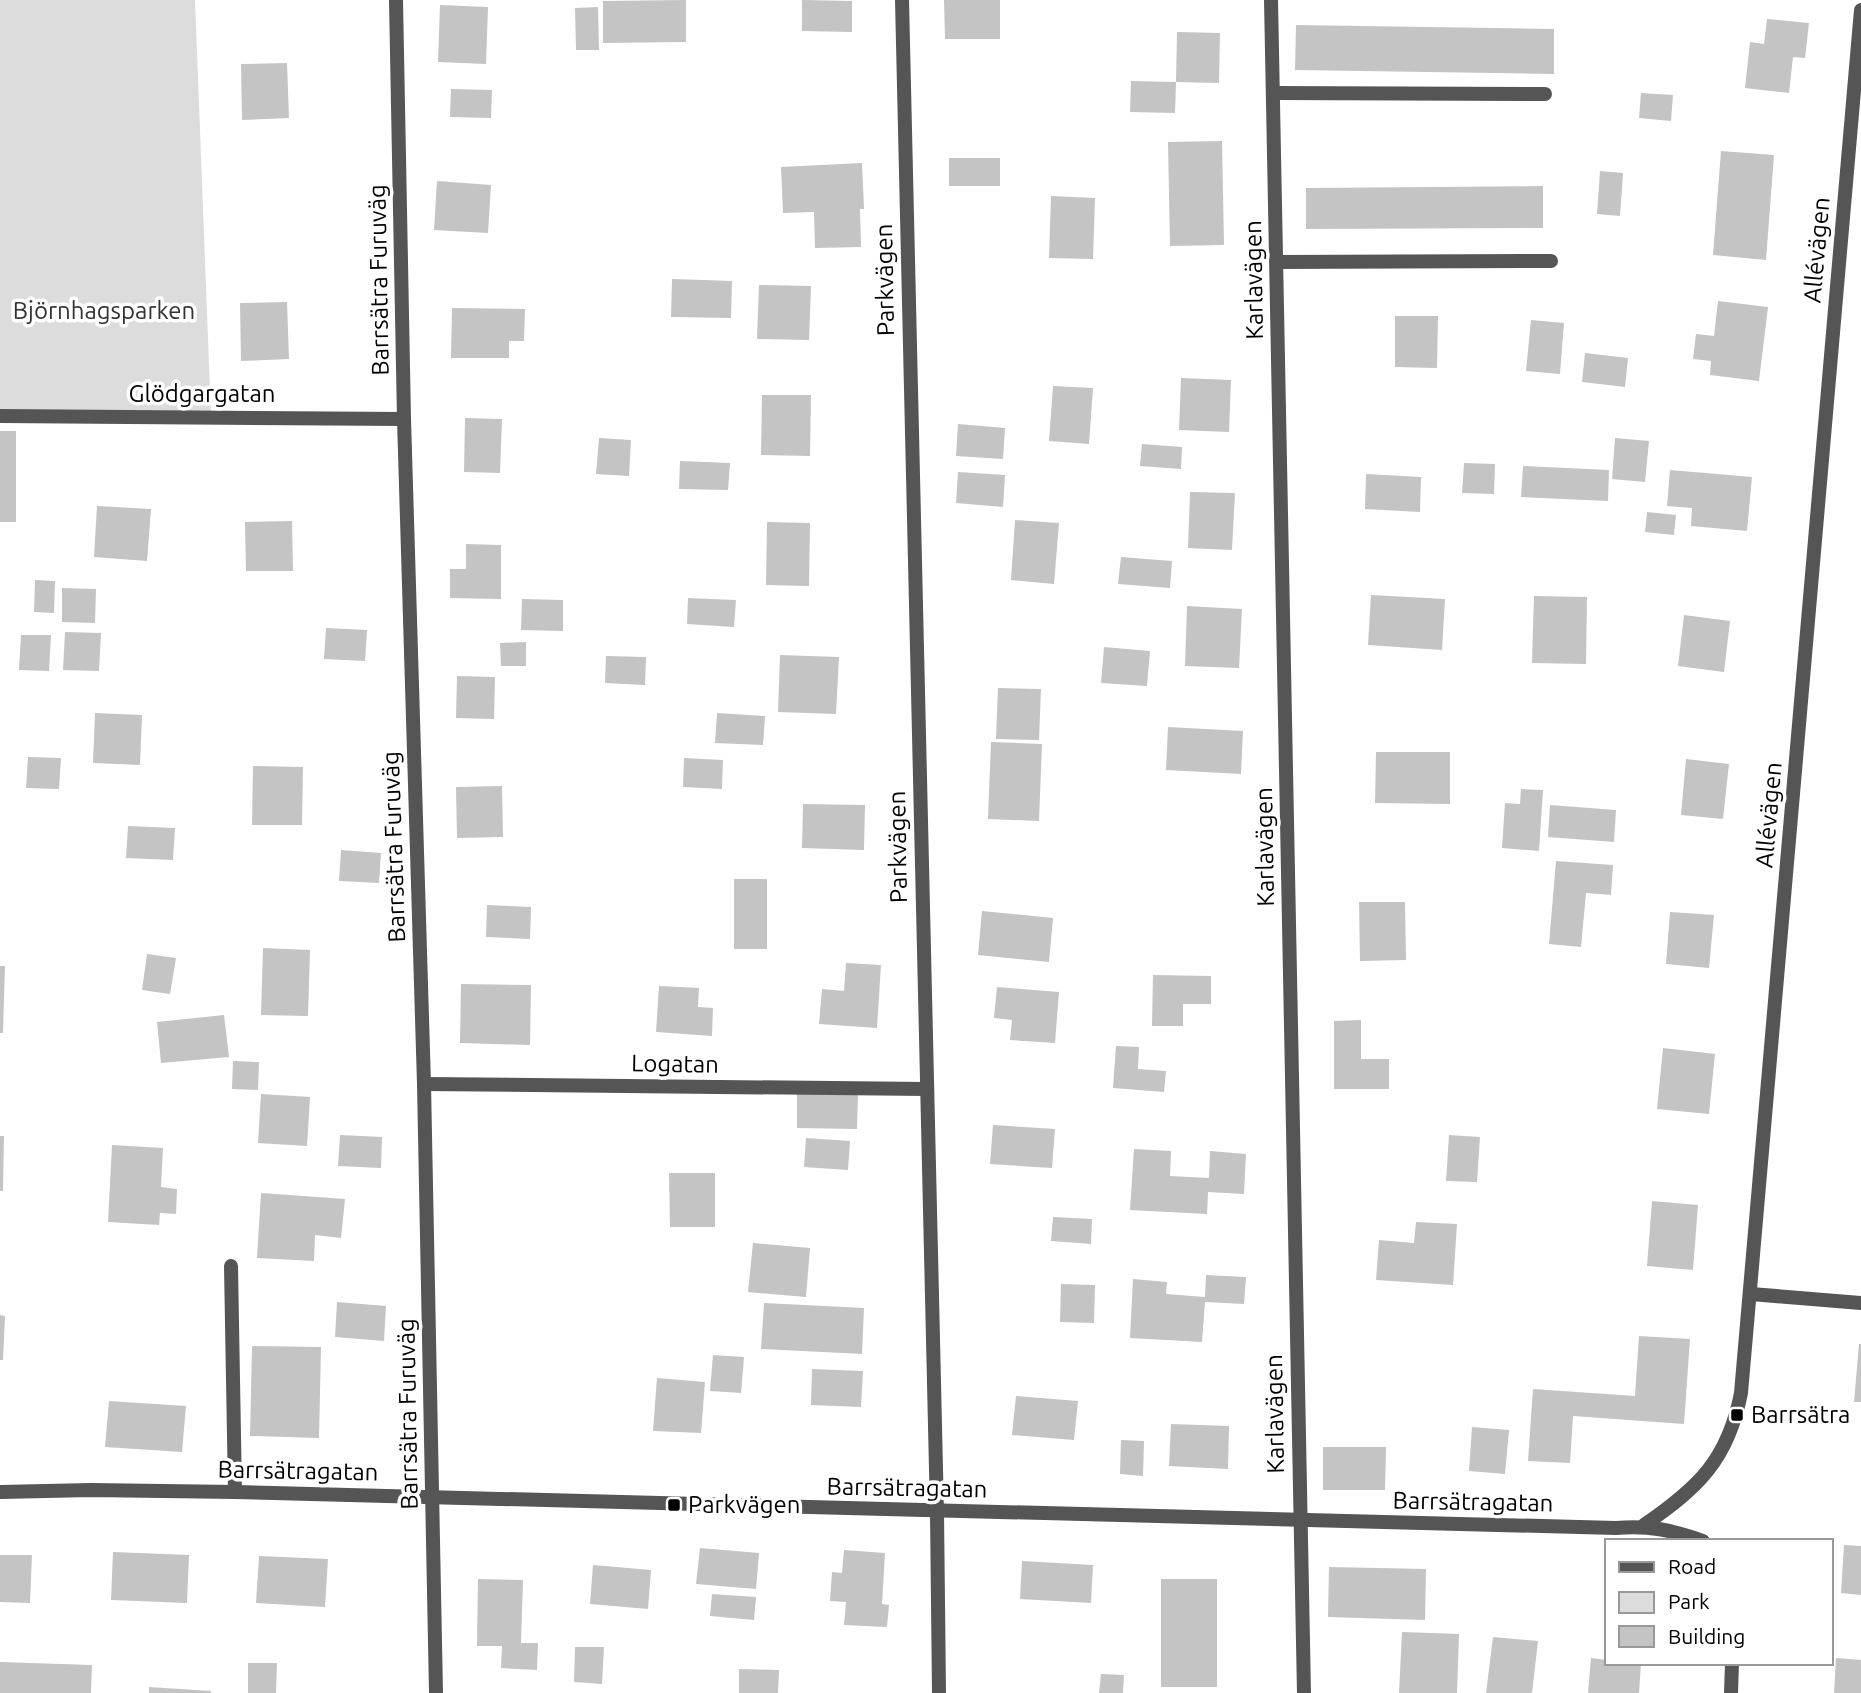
<svg xmlns="http://www.w3.org/2000/svg" width="1861" height="1693" viewBox="0 0 1861 1693" font-family="Ubuntu,sans-serif">
<rect width="100%" height="100%" fill="#fff"/>
<path fill="#dcdcdc" d="M0,0H195L211,417L0,416Z"/>
<g fill="#c4c4c4">
<path d="M686,0V42L603,43V1Z"/>
<path d="M802,0L852,1V32L802,31Z"/>
<path d="M944,0H1000V39H945Z"/>
<path d="M440,5L488,7L486,64L438,62Z"/>
<path d="M598,7L599,50H576L575,8Z"/>
<path d="M1767,19L1809,23L1805,58L1793,57L1789,93L1745,88L1750,42L1764,44Z"/>
<path d="M1296,25L1554,29V74L1295,70Z"/>
<path d="M1177,32L1220,33L1219,83L1176,82L1175,113L1130,112L1131,81L1176,82Z"/>
<path d="M287,63L289,118L242,120L241,64Z"/>
<path d="M451,89L492,90L491,118L450,117Z"/>
<path d="M1641,93L1673,95L1671,121L1639,118Z"/>
<path d="M1222,141L1224,245L1170,246L1168,142Z"/>
<path d="M1721,151L1774,155L1766,260L1713,255Z"/>
<rect x="949" y="158" width="51" height="28"/>
<path d="M862,163L864,209H860L861,247L815,248L814,212L783,213L781,167Z"/>
<path d="M1600,171L1623,173L1620,216L1597,214Z"/>
<path d="M437,181L491,185L488,233L434,230Z"/>
<path d="M1543,186V228L1306,229V188Z"/>
<path d="M1051,196L1095,198L1093,259L1049,258Z"/>
<path d="M672,279L732,281L731,318L671,317Z"/>
<path d="M759,285L811,286L809,340L757,339Z"/>
<path d="M1718,301L1768,307L1759,381L1710,375L1711,361L1693,359L1696,334L1714,336Z"/>
<path d="M287,302L289,359L241,361L240,303Z"/>
<path d="M452,308L525,309L524,341H509V358H451Z"/>
<path d="M1395,316H1438L1437,368L1395,367Z"/>
<path d="M1531,320L1564,323L1560,374L1526,371Z"/>
<path d="M1585,353L1628,358L1625,387L1582,382Z"/>
<path d="M1181,378L1231,380L1229,432L1179,430Z"/>
<path d="M1053,386L1093,388L1089,444L1049,441Z"/>
<path d="M762,395H811L810,456L761,455Z"/>
<path d="M465,418L502,419L500,473L464,472Z"/>
<path d="M958,424L1005,428L1003,459L956,456Z"/>
<rect x="0" y="431" width="16" height="91"/>
<path d="M599,438L631,440L629,476L596,474Z"/>
<path d="M1615,438L1649,441L1645,482L1612,479Z"/>
<path d="M1142,444L1182,447L1181,469L1140,466Z"/>
<path d="M680,461L730,463L728,490L679,489Z"/>
<path d="M1464,463L1495,464L1494,494L1462,493Z"/>
<path d="M1523,466L1609,470L1608,501L1521,497Z"/>
<path d="M1670,470L1752,477L1747,531L1691,526L1692,508L1667,506Z"/>
<path d="M958,472L1005,475L1003,507L956,503Z"/>
<path d="M1366,474L1421,477L1420,512L1365,509Z"/>
<path d="M1190,492L1235,493L1232,550L1188,548Z"/>
<path d="M97,506L151,509L147,561L94,557Z"/>
<path d="M1647,512L1676,515L1674,535L1645,532Z"/>
<path d="M1015,520L1059,523L1054,584L1011,580Z"/>
<path d="M292,521L293,571H246L245,522Z"/>
<path d="M767,522L810,523L809,586L766,585Z"/>
<path d="M466,544L501,545V599L450,598V569H466Z"/>
<path d="M1121,557L1172,561L1170,588L1118,584Z"/>
<path d="M35,580L55,581L54,613L34,612Z"/>
<path d="M62,588L96,589L95,623L62,622Z"/>
<path d="M1371,595L1445,599L1442,650L1368,645Z"/>
<path d="M1534,596L1587,597L1586,664L1532,663Z"/>
<path d="M688,598L736,600L734,627L687,624Z"/>
<path d="M522,599L563,600V631L521,630Z"/>
<path d="M1187,606L1242,609L1239,668L1185,666Z"/>
<path d="M1684,615L1730,621L1724,672L1678,666Z"/>
<path d="M326,628L367,630L365,661L324,659Z"/>
<path d="M65,632L101,633L99,671L63,670Z"/>
<path d="M21,635H51L49,671L19,670Z"/>
<path d="M526,642V666H501L500,643Z"/>
<path d="M1104,647L1150,651L1147,686L1101,683Z"/>
<path d="M780,655L839,657L836,714L778,712Z"/>
<path d="M606,656L646,657L645,685L605,683Z"/>
<path d="M457,676L495,677L494,719L456,718Z"/>
<path d="M998,688L1041,689L1039,740L996,739Z"/>
<path d="M95,713L142,715L140,765L93,763Z"/>
<path d="M717,713L765,716L763,745L715,743Z"/>
<path d="M1168,727L1243,731L1241,774L1166,770Z"/>
<path d="M991,742L1042,744L1039,821L988,819Z"/>
<path d="M1376,752H1450V804L1375,803Z"/>
<path d="M28,757L61,758L59,789L26,788Z"/>
<path d="M684,758L723,760L722,789L683,787Z"/>
<path d="M1686,759L1729,764L1723,819L1681,815Z"/>
<path d="M253,766L303,767L302,825H252Z"/>
<path d="M502,786L503,837L457,838L456,787Z"/>
<path d="M1521,789L1543,790L1539,851L1502,848L1505,803L1520,804Z"/>
<path d="M803,804L865,805L864,850L802,848Z"/>
<path d="M1550,805L1616,810L1614,842L1548,837Z"/>
<path d="M128,826L175,828L173,860L126,858Z"/>
<path d="M341,850L381,853L379,883L339,881Z"/>
<path d="M1556,861L1613,865L1611,895L1586,893L1581,947L1549,944Z"/>
<rect x="734" y="879" width="33" height="70"/>
<path d="M1359,902H1405L1406,960L1360,961Z"/>
<path d="M487,905L531,907L530,939L486,937Z"/>
<path d="M982,911L1053,918L1049,962L978,955Z"/>
<path d="M1670,912L1714,915L1709,968L1666,964Z"/>
<path d="M263,948L310,950L308,1016L261,1015Z"/>
<path d="M147,954L176,958L170,994L142,990Z"/>
<path d="M846,963L881,965L877,1028L819,1024L822,989L844,991Z"/>
<path d="M0,966H5L3,1033H0Z"/>
<path d="M1153,975L1211,976V1004H1183V1026H1152Z"/>
<path d="M461,984L531,985L530,1045L460,1043Z"/>
<path d="M659,986L699,988L698,1007L713,1008L712,1036L656,1032Z"/>
<path d="M997,987L1059,992L1055,1043L1010,1040L1012,1020L994,1018Z"/>
<path d="M224,1015L229,1057L161,1063L157,1022Z"/>
<path d="M1361,1020V1059H1389V1089H1334V1021Z"/>
<path d="M1116,1046L1139,1047L1138,1069L1166,1071L1164,1092L1113,1088Z"/>
<path d="M1663,1048L1715,1054L1709,1114L1657,1109Z"/>
<path d="M233,1061L259,1062L258,1090L232,1089Z"/>
<path d="M797,1092L858,1094L857,1129L797,1128Z"/>
<path d="M261,1094L310,1097L307,1146L258,1143Z"/>
<path d="M993,1125L1055,1129L1052,1168L990,1164Z"/>
<path d="M340,1135L382,1137L381,1168L338,1166Z"/>
<path d="M1449,1135L1480,1137L1477,1182L1446,1181Z"/>
<path d="M0,1136H4L3,1191H0Z"/>
<path d="M806,1138L850,1141L848,1170L804,1167Z"/>
<path d="M112,1145L163,1148L161,1187L177,1189L176,1214L160,1213L159,1225L108,1222Z"/>
<path d="M1134,1149L1171,1151L1170,1176L1209,1178L1210,1151L1246,1154L1244,1194L1208,1192L1207,1214L1130,1210Z"/>
<path d="M669,1173H715V1227H670Z"/>
<path d="M261,1193L345,1199L341,1238L315,1235L314,1261L257,1258Z"/>
<path d="M1652,1201L1698,1205L1693,1270L1647,1266Z"/>
<path d="M1053,1217L1092,1219L1091,1244L1051,1241Z"/>
<path d="M1416,1222L1457,1224L1453,1285L1376,1280L1379,1240L1414,1243Z"/>
<path d="M753,1243L810,1248L806,1297L748,1292Z"/>
<path d="M1206,1275L1246,1277L1244,1304L1205,1302L1202,1342L1130,1338L1133,1279L1167,1282L1166,1294L1205,1297Z"/>
<path d="M1061,1284L1095,1285L1094,1323L1060,1322Z"/>
<path d="M337,1302L386,1306L384,1341L335,1337Z"/>
<path d="M764,1303L864,1308L862,1354L761,1349Z"/>
<path d="M0,1315L5,1316L3,1360H0Z"/>
<path d="M1639,1336L1690,1339L1684,1424L1573,1416L1570,1463L1528,1461L1533,1389L1635,1396Z"/>
<path d="M1859,1344H1861V1402H1854Z"/>
<path d="M252,1346L321,1347L319,1438L250,1436Z"/>
<path d="M713,1355L744,1357L741,1393L710,1391Z"/>
<path d="M812,1369L863,1371L861,1407L811,1405Z"/>
<path d="M657,1378L705,1382L701,1433L653,1431Z"/>
<path d="M1016,1396L1078,1401L1074,1440L1012,1435Z"/>
<path d="M109,1401L186,1406L182,1452L105,1447Z"/>
<path d="M1171,1424L1229,1426L1228,1469L1169,1466Z"/>
<path d="M1472,1427L1509,1430L1505,1474L1469,1471Z"/>
<path d="M1121,1440L1144,1441L1143,1476L1120,1474Z"/>
<path d="M1323,1447H1386L1385,1490H1323Z"/>
<path d="M1844,1545L1861,1546V1595L1841,1593Z"/>
<path d="M700,1548L759,1553L756,1589L696,1584Z"/>
<path d="M844,1550L885,1553L882,1604L889,1605L887,1627L844,1625L846,1602L830,1601L832,1572L842,1573Z"/>
<path d="M113,1552L189,1555L187,1603L111,1600Z"/>
<path d="M0,1555H32L30,1603L0,1602Z"/>
<path d="M259,1556L328,1559L325,1607L256,1603Z"/>
<path d="M1022,1561L1093,1565L1091,1603L1020,1599Z"/>
<path d="M593,1565L651,1570L648,1609L590,1604Z"/>
<path d="M1329,1567L1426,1569L1425,1620L1328,1617Z"/>
<path d="M478,1579L523,1580L521,1643H538L537,1670L501,1668L502,1646H477Z"/>
<rect x="1161" y="1579" width="56" height="108"/>
<path d="M712,1594L756,1597L754,1620L710,1616Z"/>
<path d="M1402,1632L1459,1634L1457,1693H1399Z"/>
<path d="M1493,1637L1538,1641L1532,1693H1486Z"/>
<path d="M575,1647H604L602,1684L574,1682Z"/>
<path d="M1591,1658L1607,1660V1663H1641L1639,1693H1588Z"/>
<path d="M1836,1658L1861,1660V1693H1834Z"/>
<path d="M0,1662L92,1665L91,1693H0Z"/>
<path d="M248,1663H277L276,1693H248Z"/>
<path d="M739,1669L779,1670L778,1693H739Z"/>
<path d="M1101,1674L1124,1675L1123,1693H1099Z"/>
<path d="M149,1687L211,1691V1693H149Z"/>
</g>
<g fill="none" stroke-linecap="round" stroke-linejoin="round">
<path stroke="#555" stroke-width="14" d="M231,1266L235,1492"/>
<g stroke="#555" stroke-width="14">
<path d="M396,0L404,419L424,1084L436,1693"/>
<path d="M902,0L937,1512L939,1693"/>
<path d="M1271,0L1304,1693"/>
<path d="M1273,93L1545,94"/>
<path d="M1277,262L1551,261"/>
<path d="M0,416L404,419"/>
<path d="M424,1084L926,1089"/>
<path d="M1751,1294L1861,1303"/>
<path d="M0,1492L91,1490L235,1492L1616,1528C1648,1525 1672,1530 1703,1541"/>
<path d="M1644,1525C1698,1488 1728,1460 1741,1393L1861,10"/>
<path d="M1731,1693L1732,1663"/>
</g>
</g>
<g fill="#000" stroke="#fff" stroke-width="2.5">
<rect x="1730" y="1408" width="14" height="14" rx="3.5"/>
<rect x="667" y="1498" width="14" height="14" rx="3.5"/>
</g>
<g text-anchor="middle" stroke-width="7" stroke-linejoin="round" paint-order="stroke">
<g font-size="24" fill="#000" stroke="#fff">
<text transform="translate(1817 250) rotate(-85)" y="8">Allévägen</text>
<text transform="translate(379 280) rotate(-91)" y="8">Barrsätra Furuväg</text>
<text transform="translate(885 280) rotate(-91)" y="8">Parkvägen</text>
<text transform="translate(1254 280) rotate(-91)" y="8">Karlavägen</text>
<text x="202" y="402">Glödgargatan</text>
<text transform="translate(1769 815) rotate(-85)" y="8">Allévägen</text>
<text transform="translate(394 847) rotate(-92)" y="8">Barrsätra Furuväg</text>
<text transform="translate(898 847) rotate(-91)" y="8">Parkvägen</text>
<text transform="translate(1265 847) rotate(-91)" y="8">Karlavägen</text>
<text transform="translate(675 1064) rotate(1)" y="8">Logatan</text>
<text transform="translate(408 1414) rotate(-91)" y="8">Barrsätra Furuväg</text>
<text transform="translate(1275 1414) rotate(-91)" y="8">Karlavägen</text>
<text transform="translate(298 1471) rotate(1)" y="8">Barrsätragatan</text>
<text transform="translate(907 1488) rotate(1)" y="8">Barrsätragatan</text>
<text transform="translate(1473 1502) rotate(1)" y="8">Barrsätragatan</text>
</g>
<g font-size="24" fill="#333" stroke="#fff">
<text x="104" y="319">Björnhagsparken</text>
</g>
<g font-size="24" fill="#000" stroke="#fff" text-anchor="start">
<text x="1751" y="1423">Barrsätra</text>
<text x="688" y="1513">Parkvägen</text>
</g>
</g>
<rect x="1605" y="1539" width="228" height="126" fill="#ffffff" stroke="#999999" stroke-width="2"/>
<rect x="1619" y="1562" width="35" height="10" fill="#555555" stroke="#999999" stroke-width="2"/>
<text x="1668" y="1574" font-size="21" fill="#000000">Road</text>
<rect x="1619" y="1592" width="35" height="21" fill="#dcdcdc" stroke="#999999" stroke-width="2"/>
<text x="1668" y="1609" font-size="21" fill="#000000">Park</text>
<rect x="1619" y="1626" width="35" height="21" fill="#c4c4c4" stroke="#999999" stroke-width="2"/>
<text x="1668" y="1644" font-size="21" fill="#000000">Building</text>
</svg>
